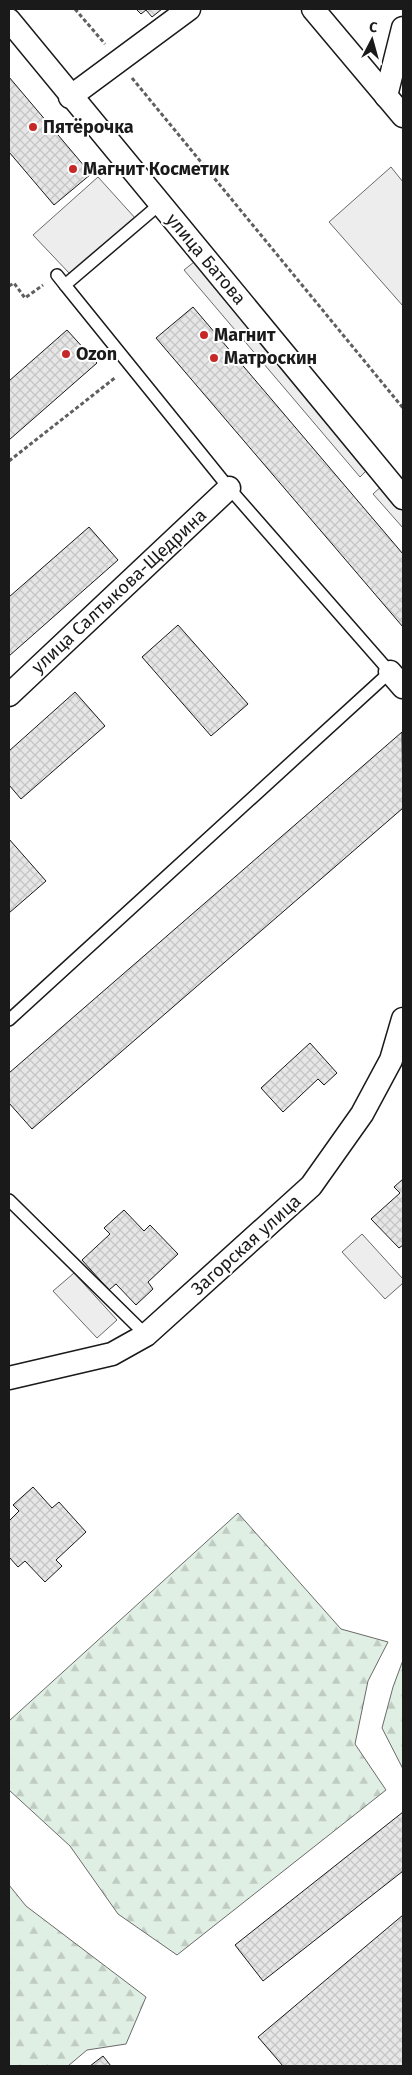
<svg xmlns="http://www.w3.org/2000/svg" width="412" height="2075" viewBox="0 0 412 2075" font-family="'Fira Sans',sans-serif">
<defs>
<pattern id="forest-firs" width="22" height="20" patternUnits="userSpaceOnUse" patternTransform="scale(1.25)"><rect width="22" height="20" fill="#e0efe3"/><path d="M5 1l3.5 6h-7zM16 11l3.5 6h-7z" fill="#c0ccc2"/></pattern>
<pattern id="building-cross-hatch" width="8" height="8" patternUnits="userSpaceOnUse" patternTransform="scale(1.25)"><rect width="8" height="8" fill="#e6e6e6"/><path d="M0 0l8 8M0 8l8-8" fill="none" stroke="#c5c5c5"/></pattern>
</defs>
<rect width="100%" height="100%" fill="#fff"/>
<g fill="url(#forest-firs)" stroke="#6a6a6a">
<path d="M238,1513L341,1629L388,1642L368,1681L355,1744L386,1790L177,1955L118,1914L70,1846L9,1790V1721Z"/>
<path d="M403,1660V1769L382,1728L393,1687Z"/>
<path d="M9,1885L26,1906L146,1997L126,2044L87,2050L68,2066H9Z"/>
</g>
<g fill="#ededed" stroke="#6a6a6a">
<path d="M391,167L403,182V306L329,222Z"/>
<path d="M98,177L136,219L70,274L33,235Z"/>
<path d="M194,262L369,468L360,477L184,270Z"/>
<path d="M385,483L403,505V528L373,494Z"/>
<path d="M362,1234L403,1279V1283L385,1299L342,1252Z"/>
<path d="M74,1273L117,1320L97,1338L53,1291Z"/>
</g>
<g fill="url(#building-cross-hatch)" stroke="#1a1a1a">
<path d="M136,9H162L152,17L146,10L141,14Z"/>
<path d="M9,77L91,174L54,205L9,152Z"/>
<path d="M193,307L403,554V627L156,338Z"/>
<path d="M67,330L97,363L9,440V381Z"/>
<path d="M89,527L118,560L9,656V597Z"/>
<path d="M178,625L248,704L211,736L142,657Z"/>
<path d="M75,692L105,726L21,799L9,785V751Z"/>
<path d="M402,732L403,808L32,1129L9,1103V1073Z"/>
<path d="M9,839L46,881L9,913Z"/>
<path d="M310,1043L337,1073L324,1085L318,1079L283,1112L261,1088Z"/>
<path d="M403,1179V1245L399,1248L371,1219L400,1193L394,1187Z"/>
<path d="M124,1210L144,1231L150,1225L178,1254L148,1282L153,1289L136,1305L116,1284L109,1290L82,1260L110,1234L104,1228Z"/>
<path d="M33,1487L52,1508L59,1502L86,1532L56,1560L62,1566L45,1582L25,1561L18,1567L9,1557V1521L19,1511L13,1505Z"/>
<path d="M403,1812V1871L263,1981L235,1945Z"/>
<path d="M403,1915V2066H283L258,2037Z"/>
<path d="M103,2056L111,2066H90Z"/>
</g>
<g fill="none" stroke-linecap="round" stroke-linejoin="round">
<defs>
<g id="lane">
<path d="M57,275L65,285"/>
<path d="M9,1020L390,672L229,488L65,285L160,204"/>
<path d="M9,1200L146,1335"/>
</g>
<g id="street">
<path d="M313,9L403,116"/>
<path d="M9,20L403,498"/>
<path d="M386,96L403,28"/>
<path d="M70,97L189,9"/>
<path d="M390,672L403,687"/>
<path d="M9,695L229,488"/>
<path d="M9,1378L112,1354L146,1335L311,1186L362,1114L391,1060L403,1019"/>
</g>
</defs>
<use href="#lane" stroke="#1a1a1a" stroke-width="14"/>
<use href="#street" stroke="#1a1a1a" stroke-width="25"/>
<g stroke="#5f5f5f" stroke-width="3" stroke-dasharray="4 2.5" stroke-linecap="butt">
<path d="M75,9L105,44"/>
<path d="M132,78L403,408"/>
<path d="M9,286L14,283L25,298L43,285"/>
<path d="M9,461L116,377"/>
</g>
<use href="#lane" stroke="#fff" stroke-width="11"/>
<use href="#street" stroke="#fff" stroke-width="22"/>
</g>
<g fill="#c62828" stroke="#fff" stroke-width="2">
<circle cx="33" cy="127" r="5"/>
<circle cx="73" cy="169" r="5"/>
<circle cx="204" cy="335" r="5"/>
<circle cx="66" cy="354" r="5"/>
<circle cx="214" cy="358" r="5"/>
</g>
<g text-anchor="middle" stroke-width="4" stroke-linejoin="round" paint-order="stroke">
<g font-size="18" font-weight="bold" fill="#1a1a1a" stroke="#fff" text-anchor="start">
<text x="43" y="133">Пятёрочка</text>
<text x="83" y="175">Магнит Косметик</text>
<text x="214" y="341">Магнит</text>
<text x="76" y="360">Ozon</text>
<text x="224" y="364">Матроскин</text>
</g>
<g font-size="18" fill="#1a1a1a" stroke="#fff">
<text transform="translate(206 259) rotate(50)" y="6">улица Батова</text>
<text transform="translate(119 591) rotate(-43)" y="6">улица Салтыкова-Щедрина</text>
<text transform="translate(246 1245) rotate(-42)" y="6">Загорская улица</text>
</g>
</g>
<rect width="412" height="2075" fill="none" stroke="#1a1a1a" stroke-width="20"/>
<g transform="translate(372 40) rotate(6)" stroke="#ffffff" stroke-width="4" paint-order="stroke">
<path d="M0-4L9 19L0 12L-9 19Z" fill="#1a1a1a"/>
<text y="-8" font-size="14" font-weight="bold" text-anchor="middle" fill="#1a1a1a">С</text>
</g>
</svg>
